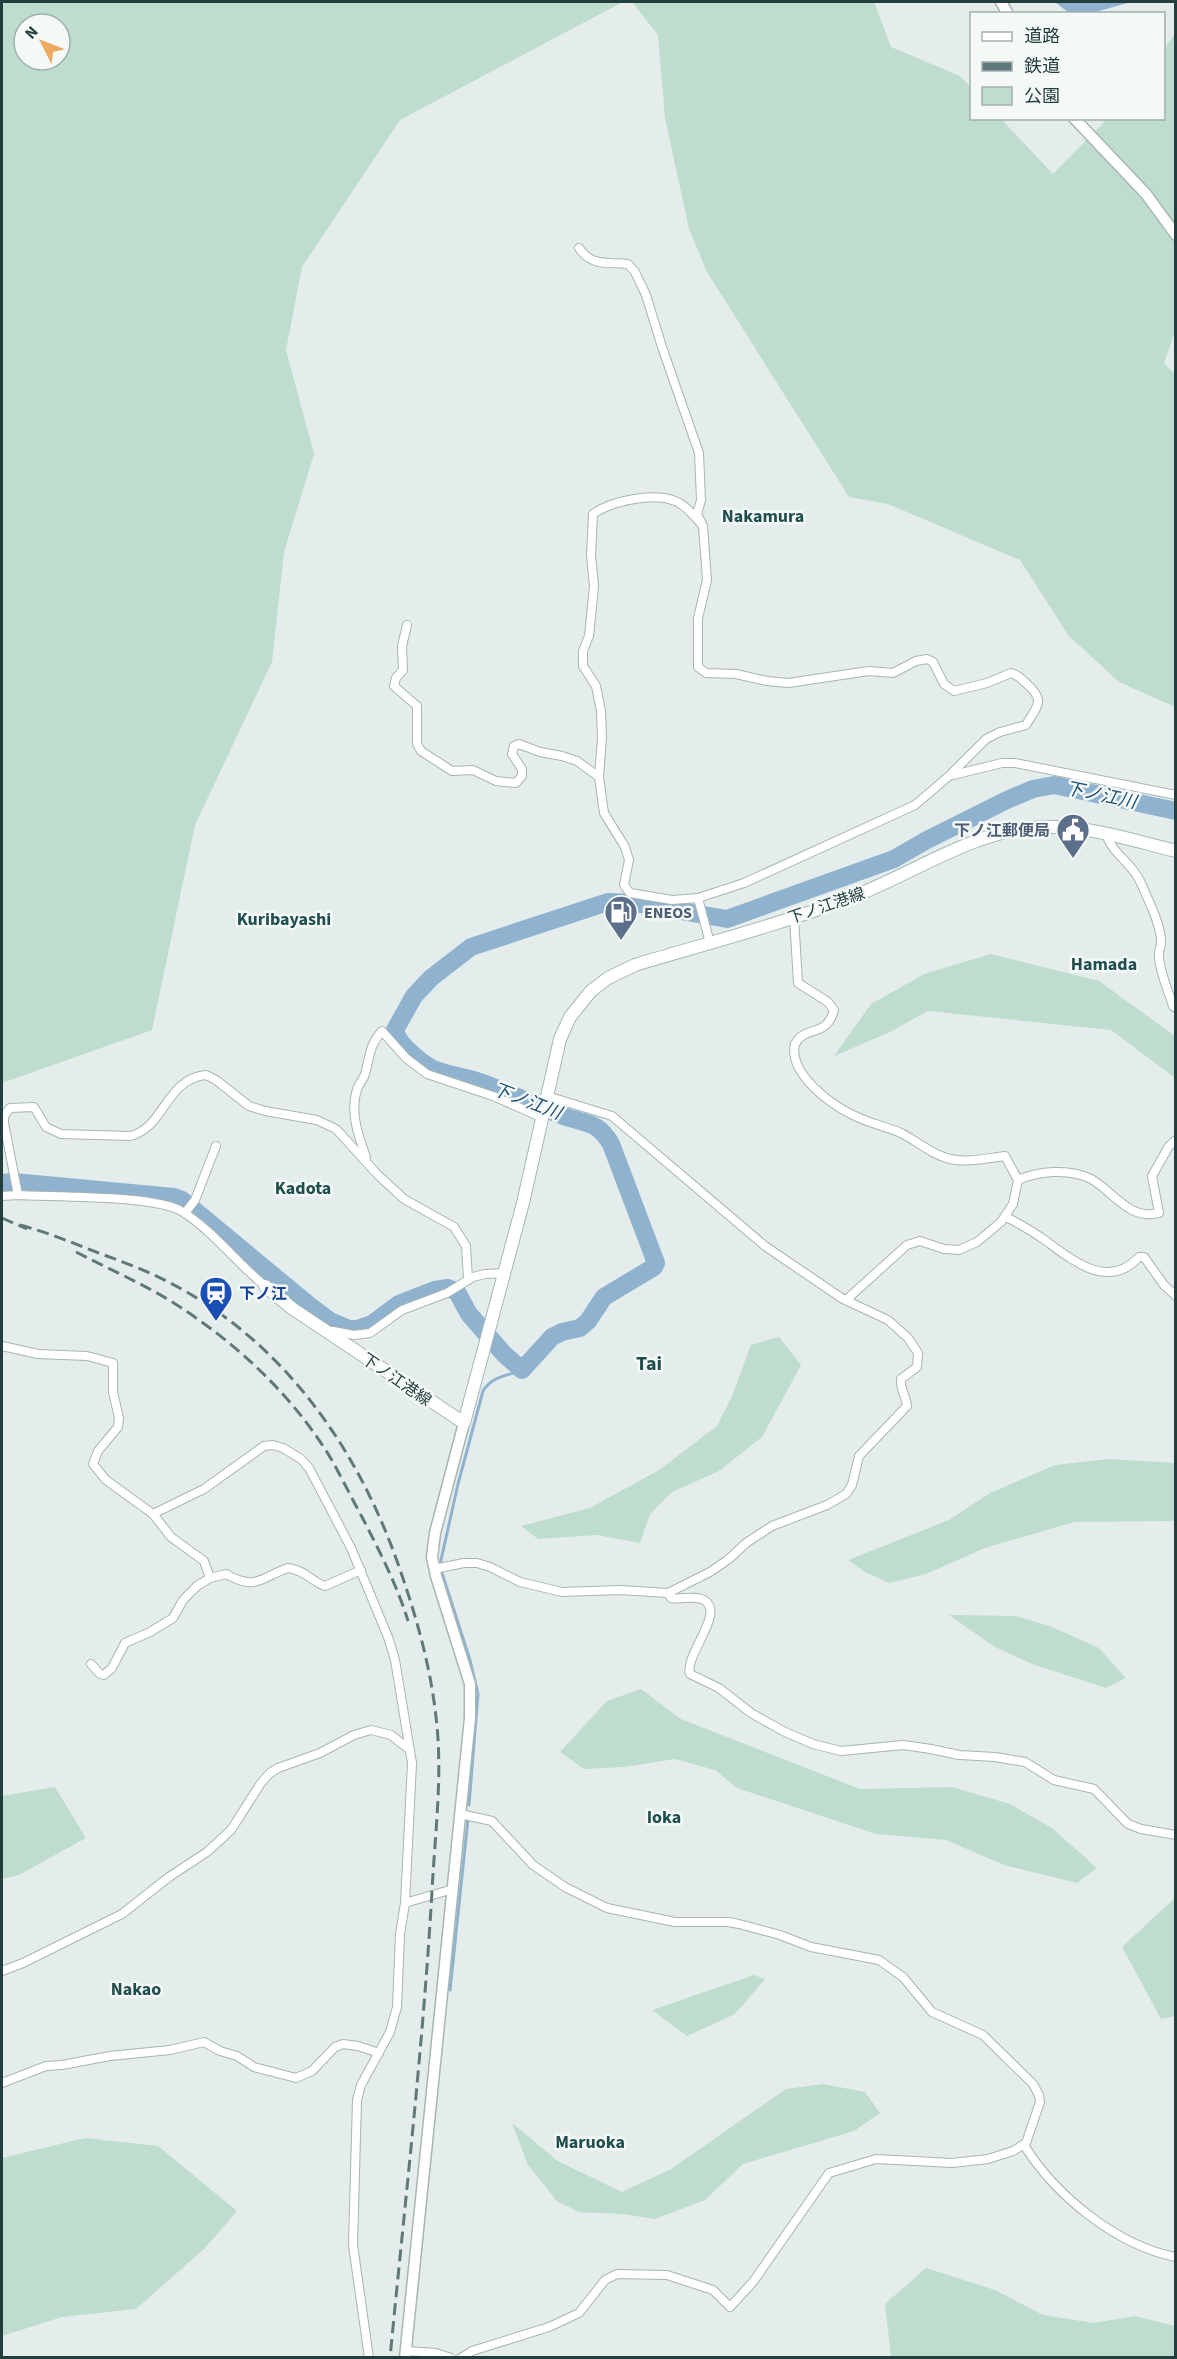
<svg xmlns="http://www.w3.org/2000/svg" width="1177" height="2359" viewBox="0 0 1177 2359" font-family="'Source Sans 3','Noto Sans JP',sans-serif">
<rect width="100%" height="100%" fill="#e4edeb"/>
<g fill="#beddcf" fill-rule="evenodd">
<path d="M2,2H623L400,120L302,267L286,350L314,454L284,552L272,662L195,825L152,1030L2,1083ZM24,24H60V60H24Z"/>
<path d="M632,2H874L891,47L960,76L971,88L972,118L1001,119L1053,174L1107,119L1164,118V49L1175,33L1176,329L1164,363L1176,375L1175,707L1119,682L1068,635L1020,560L888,504L849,497L707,272L689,229L665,118L658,35Z"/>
<path d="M991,954L1099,981L1175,1036V1078L1111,1030L928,1011L888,1033L834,1056L871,1004L924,974Z"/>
<path d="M779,1337L801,1365L762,1437L719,1471L672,1492L650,1514L640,1543L597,1535L538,1539L521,1526L590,1508L659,1470L717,1426L732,1396L751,1345Z"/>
<path d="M1109,1459L1175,1463V1521L1074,1522L985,1548L926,1574L889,1583L865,1572L848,1560L949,1520L990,1493L1055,1465Z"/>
<path d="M949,1615L1016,1616L1052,1627L1099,1648L1126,1678L1106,1688L1032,1664L995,1647Z"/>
<path d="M641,1689L681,1719L860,1789L952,1787L1010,1804L1052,1828L1097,1868L1077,1883L1004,1865L946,1840L876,1834L737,1788L715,1770L675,1759L624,1767L584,1769L560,1752L607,1701Z"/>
<path d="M55,1787L86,1838L19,1875L2,1879V1796Z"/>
<path d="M1175,1898V2016L1161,2019L1122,1947Z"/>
<path d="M754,1975L765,1979L735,2014L687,2036L652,2010Z"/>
<path d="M823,2084L865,2092L880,2113L854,2131L743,2164L705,2200L655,2219L622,2214L579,2212L557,2201L528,2165L512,2123L558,2161L622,2192L671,2169L786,2089Z"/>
<path d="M85,2138L158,2146L237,2211L205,2248L136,2309L62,2317L2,2336V2158Z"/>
<path d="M926,2268L995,2290L1043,2315L1094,2323L1135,2316L1175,2326V2357H891L885,2304Z"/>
</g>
<path fill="#8fb3cf" d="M1055,2H1131L1092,13H1069Z"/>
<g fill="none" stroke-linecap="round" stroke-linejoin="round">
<g stroke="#8fb3cf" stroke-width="3">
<path d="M469,1805L478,1694L470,1660L442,1573L441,1560L458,1484L483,1391C492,1376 507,1376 522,1370"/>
<path d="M450,1990L468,1819"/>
</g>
<path stroke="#8fb3cf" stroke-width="18" d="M2,1183L14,1182L174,1197L182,1200L310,1306L330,1321L349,1329H357L372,1324L399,1304L435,1290L448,1288L457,1292L469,1314L504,1354L522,1370L552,1337L562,1332L580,1328L588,1321L604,1297L654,1267L656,1263L611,1144C598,1122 588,1124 566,1117C536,1106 507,1091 477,1081C462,1076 446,1075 433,1069C421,1063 397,1043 395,1030L414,996L431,978L471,947L608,902L634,903L727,919L894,859L925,841L1007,800L1033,789L1054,785L1176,811"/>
<defs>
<g id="minor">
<path d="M579,248C592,267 608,262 628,264L635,272L646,295L662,347L699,453L701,500L697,514L703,526L707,580L698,618V667L706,673L736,674L767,681L788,683L869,671L893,673L916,661L927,659L933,662L944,684L954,691L987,683L1011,673C1018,675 1022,679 1027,684C1046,701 1037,706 1026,725L1000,732L986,739L949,776L915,805L744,883L698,898L672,900L630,893L624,885L629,860L625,847L604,813L599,777L602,738L601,711L596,686L583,666V651L589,636L594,586L591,555L593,514C611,501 654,492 675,501C686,505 696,518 703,526"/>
<path d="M407,625L402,646L403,670L396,678L394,686L417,706V744L421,751L452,771L473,770L496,781L516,783L522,776V769L512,754L514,746L519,744L540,752L562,756L577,761L599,777"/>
<path d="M953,775L1002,763H1015L1176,795"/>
<path d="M1106,835C1115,857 1131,861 1141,883C1148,900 1159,920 1161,939C1162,945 1158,951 1159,957C1160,973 1168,990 1173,1006L1176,1008"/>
<path d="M698,898L710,943"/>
<path d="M794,917L798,983L828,1002L834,1010C826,1039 806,1024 795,1044C788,1073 830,1104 853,1115C868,1123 885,1126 901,1133C917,1141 932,1155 950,1159C968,1163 987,1158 1005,1156L1018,1180L1013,1204L1001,1222L977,1242L959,1250L944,1249L920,1241L907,1245L846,1300"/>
<path d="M366,1157C358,1135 349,1110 358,1087C360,1082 364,1079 365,1074C370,1057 369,1045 382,1031L406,1058L427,1074L493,1096L543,1118"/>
<path d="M1018,1180C1038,1171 1070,1168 1091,1179C1113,1191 1129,1221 1159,1213L1152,1176L1169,1146L1176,1140"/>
<path d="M18,1195L4,1123V1116L10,1108L34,1107L46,1127L61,1134L130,1136C165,1128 165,1079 206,1075L216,1080L249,1106L265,1111L317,1120L336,1129L378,1175L404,1199L454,1227L466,1246L468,1279"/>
<path d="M2,1196L18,1195C54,1197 157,1195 183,1212C214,1232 237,1263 265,1286"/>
<path d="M185,1213L195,1200L216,1146"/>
<path d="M1006,1217C1018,1223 1030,1230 1042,1238C1070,1258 1107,1292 1139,1257H1144L1164,1285L1176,1296"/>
<path d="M333,1331L354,1335L370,1333L402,1310L447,1293L473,1277L485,1274L505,1273"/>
<path d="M2,1346L38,1354L87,1356L113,1363V1392L119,1418L118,1427L98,1451L93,1464L106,1480L153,1514L204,1489L264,1446L273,1445L283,1448L301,1459L309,1468L351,1548L388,1637L395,1660L412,1763L405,1903L400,1934L397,2007L390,2032L361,2085L357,2100L353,2245L369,2358"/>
<path d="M153,1514L171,1537L204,1561L210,1578"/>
<path d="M434,1569L464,1563H477L490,1567L520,1582L562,1592L620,1590L668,1593L710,1572L729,1559L746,1543L772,1526L827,1505L846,1494L852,1485L859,1456L907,1406C906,1396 900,1389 901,1379L917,1367L918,1353L908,1338L888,1320L843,1299L765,1246L612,1116L547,1096"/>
<path d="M668,1593L671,1598C681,1600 695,1595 704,1600C726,1613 684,1655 690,1674L719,1688L751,1713L783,1731L813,1744L841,1751L903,1745L931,1749L959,1755L995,1757L1025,1762L1054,1780L1094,1789L1128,1824L1141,1829L1176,1835"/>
<path d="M91,1664L100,1674L104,1675L112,1668L125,1643L150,1632L173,1618L183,1600L197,1586L210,1578L226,1574C256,1591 260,1578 288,1568C307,1571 312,1582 325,1586L361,1570"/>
<path d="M460,1814L492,1821L533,1865L565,1887L607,1908L675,1922H728L739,1924L780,1935L811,1947L879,1960L903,1977L932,2012L983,2035L1033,2084L1039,2095L1040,2102L1026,2143L1013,2151L988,2159L952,2163L876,2159L829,2173L753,2282L730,2307L713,2290L667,2275L617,2274L605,2280L579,2313L549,2327L472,2351L461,2358"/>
<path d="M405,1903L453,1889"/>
<path d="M2,1971L23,1963L122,1914L169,1877L207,1852L231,1830L261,1783L270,1773L278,1768L320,1753L354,1735L371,1730L391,1735L410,1750"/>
<path d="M2,2083L46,2066L62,2065L110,2056L170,2050L204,2042L220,2051L237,2056L254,2067L296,2078L312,2071L335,2047L343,2044L358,2046L379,2053"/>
<path d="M1024,2145C1055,2195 1117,2246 1176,2257"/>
<path d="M406,2351L436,2353L451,2358"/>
</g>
<g id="tertiary">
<path d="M1001,2L1008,14"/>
<path d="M1074,118L1146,194L1176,235"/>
<path d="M405,2358L470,1718V1684L436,1576L432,1557L435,1533L464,1423"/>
</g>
<path id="secondary" d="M265,1286L293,1309L464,1423L523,1203L560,1039L570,1017L591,991L608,978L635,965C705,944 778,925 847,899C910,876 969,832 1037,827C1084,824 1131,840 1176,851"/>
</defs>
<use href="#minor" stroke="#a7b5b4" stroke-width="10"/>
<use href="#tertiary" stroke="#a7b5b4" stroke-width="13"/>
<use href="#secondary" stroke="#a3b8b6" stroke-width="14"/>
<use href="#minor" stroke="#fff" stroke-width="8"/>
<use href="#tertiary" stroke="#fff" stroke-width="10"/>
<use href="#secondary" stroke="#fff" stroke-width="12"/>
<g stroke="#5f7979" stroke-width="3" stroke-dasharray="12 6" stroke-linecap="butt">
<path d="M2,1218L27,1229"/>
<path d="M20,1225C46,1232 71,1242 96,1252C115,1259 134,1266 152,1274C274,1330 353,1438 397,1561C415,1612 430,1663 436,1717C443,1774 435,1833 432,1891C423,2047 405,2202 390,2358"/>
<path d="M76,1252C107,1268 139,1282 169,1300C233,1340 290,1392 330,1457C341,1476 351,1497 362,1517C379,1550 397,1585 408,1621"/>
</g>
</g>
<defs>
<symbol id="civic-pin" viewBox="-11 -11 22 30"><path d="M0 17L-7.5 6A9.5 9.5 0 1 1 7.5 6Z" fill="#5c6f8a" stroke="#f4f9f8"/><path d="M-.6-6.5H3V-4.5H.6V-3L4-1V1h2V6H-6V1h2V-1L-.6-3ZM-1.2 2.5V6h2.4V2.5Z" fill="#fff"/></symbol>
<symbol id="fuel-pin" viewBox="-11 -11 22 30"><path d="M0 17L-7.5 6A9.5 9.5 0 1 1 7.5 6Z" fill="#5c6f8a" stroke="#f4f9f8"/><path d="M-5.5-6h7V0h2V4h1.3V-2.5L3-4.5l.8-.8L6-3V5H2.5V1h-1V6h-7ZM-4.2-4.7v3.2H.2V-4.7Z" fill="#fff"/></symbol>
<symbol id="station-pin" viewBox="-11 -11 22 30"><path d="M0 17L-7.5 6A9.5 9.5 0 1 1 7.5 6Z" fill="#1a4fb4" stroke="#f4f9f8"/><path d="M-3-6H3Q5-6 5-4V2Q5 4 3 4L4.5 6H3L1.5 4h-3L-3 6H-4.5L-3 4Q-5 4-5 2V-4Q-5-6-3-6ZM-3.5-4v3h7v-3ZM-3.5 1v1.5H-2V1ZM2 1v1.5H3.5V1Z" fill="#fff"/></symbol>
</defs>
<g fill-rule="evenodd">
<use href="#civic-pin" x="1054" y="811" width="38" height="52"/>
<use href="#fuel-pin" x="602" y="893" width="38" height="52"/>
<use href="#station-pin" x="197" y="1274" width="38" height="52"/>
</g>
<g text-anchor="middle" stroke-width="5" stroke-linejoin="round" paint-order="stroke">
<g font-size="16" font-weight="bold" fill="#4e5e75" stroke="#f4f9f8" text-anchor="end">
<text x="1050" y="836">下ノ江郵便局</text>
<text x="644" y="918" text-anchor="start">ENEOS</text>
</g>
<g font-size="16" fill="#243e3e" stroke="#f4f9f8">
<text transform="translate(826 905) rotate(-19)" y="6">下ノ江港線</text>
<text transform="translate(397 1379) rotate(34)" y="6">下ノ江港線</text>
</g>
<g font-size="16" font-weight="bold" fill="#164399" stroke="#f4f9f8" text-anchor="start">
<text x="239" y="1299">下ノ江</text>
</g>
<g font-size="18" font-weight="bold" fill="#204e4f" stroke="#f4f9f8">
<text x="763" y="522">Nakamura</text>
<text x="284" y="925">Kuribayashi</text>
<text x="1104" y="970">Hamada</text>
<text x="303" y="1194">Kadota</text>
<text x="664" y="1823">Ioka</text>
<text x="136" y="1995">Nakao</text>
<text x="590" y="2148">Maruoka</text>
</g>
<g font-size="18" font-style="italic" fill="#205178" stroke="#f4f9f8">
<text transform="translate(1101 795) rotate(12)" y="6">下ノ江川</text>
<text transform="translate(527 1101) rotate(21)" y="6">下ノ江川</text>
</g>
<g font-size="20" font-weight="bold" fill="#204e4f" stroke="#f4f9f8">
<text x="649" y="1370">Tai</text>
</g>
</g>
<rect width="1177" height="2359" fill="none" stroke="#243e3e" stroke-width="6"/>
<rect x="970" y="12" width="195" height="108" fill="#f4f9f8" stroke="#a1aeae" stroke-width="1.5"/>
<rect x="982" y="32" width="30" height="9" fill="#ffffff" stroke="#a1aeae" stroke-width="1.5"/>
<text x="1024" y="42" font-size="18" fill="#243e3e">道路</text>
<rect x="982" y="62" width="30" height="9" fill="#5f7979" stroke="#a1aeae" stroke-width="1.5"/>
<text x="1024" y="72" font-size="18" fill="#243e3e">鉄道</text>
<rect x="982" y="87" width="30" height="18" fill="#beddcf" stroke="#a1aeae" stroke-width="1.5"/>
<text x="1024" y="102" font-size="18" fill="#243e3e">公園</text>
<g transform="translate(42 42) rotate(312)"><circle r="28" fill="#f4f9f8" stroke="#a1aeae" stroke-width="1.5"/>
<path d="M0-4.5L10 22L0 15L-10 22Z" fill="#ecaa63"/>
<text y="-9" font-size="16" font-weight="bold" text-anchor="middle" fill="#243e3e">N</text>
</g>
</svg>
